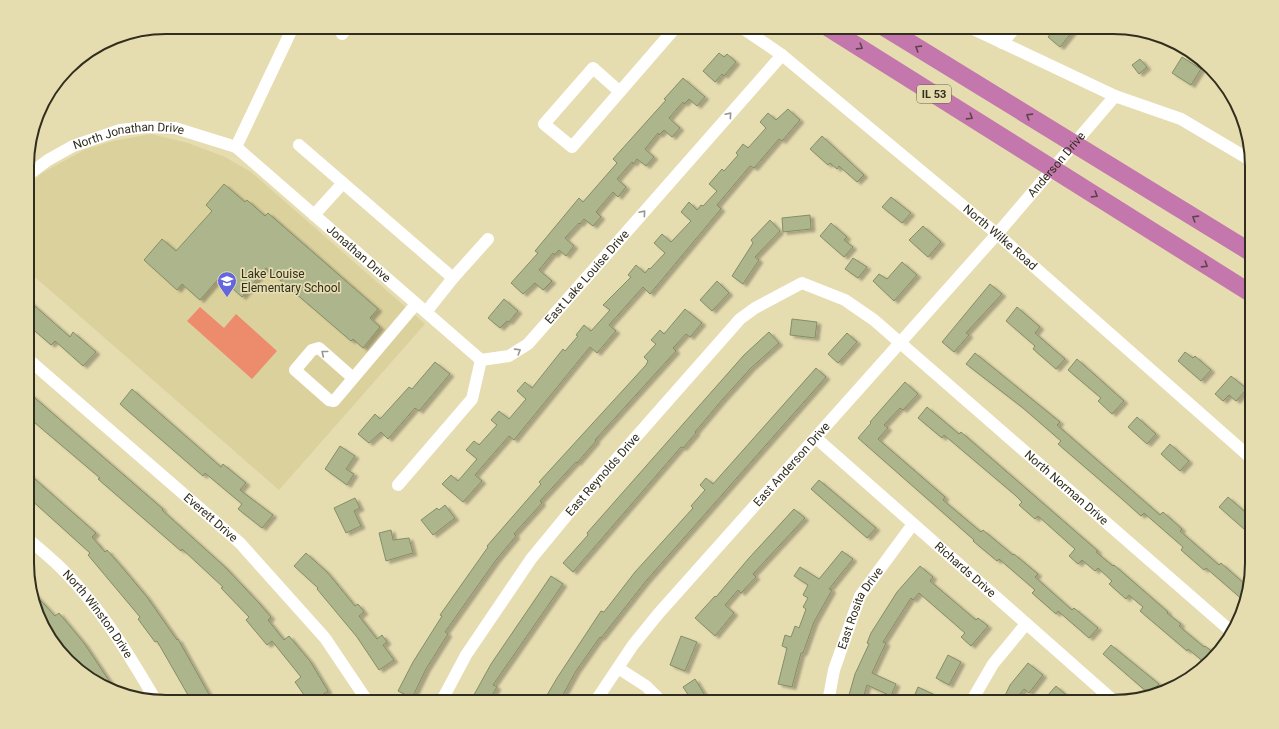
<svg xmlns="http://www.w3.org/2000/svg" width="1279" height="729" viewBox="0 0 1279 729" font-family="Roboto,sans-serif">
<defs>
<filter id="shadow"><feDropShadow dx="4" dy="2.5" stdDeviation="1" flood-color="#0004"/></filter>
</defs>
<rect width="100%" height="100%" fill="#e5dcb0"/>
<path fill="#dbd19d" d="M151,134L188,143L225,157L251,172L425,324L279,490L28,271V187L42,173L84,150L113,141Z"/>
<path fill="#ed8b6d" d="M200,307L224,328L236,314L277,351L252,379L187,321Z"/>
<g fill="#acb58b" stroke="#858e65" filter="url(#shadow)">
<path d="M1056,27H1076L1060,47L1048,37Z"/>
<path d="M719,53L724,57L727,54L736,62L724,76L722,74L715,82L703,71Z"/>
<path d="M1182,57L1201,69L1191,85L1172,73Z"/>
<path d="M1140,59L1147,67L1139,74L1132,65Z"/>
<path d="M683,78L705,97L697,106L689,99L684,104L683,102L669,118L680,128L672,137L664,130L659,135L658,133L645,149L654,157L646,166L637,159L633,164L632,162L617,179L626,187L618,197L613,192L596,212L601,217L593,226L584,219L580,224L579,223L565,238L574,246L566,256L559,250L554,255L553,253L539,270L552,281L543,290L535,283L523,294L511,283L538,253L535,251L579,198L583,202L617,163L613,159L666,100L664,99Z"/>
<path d="M788,109L800,120L782,141L779,139L754,168L750,166L717,205L721,209L650,294L643,287L609,325L616,331L597,353L590,347L514,440L509,436L475,475L482,481L463,502L442,484L451,475L458,481L477,459L466,450L474,441L479,445L497,425L491,420L499,411L509,419L526,399L517,391L525,382L532,388L563,349L565,351L578,336L576,335L584,325L591,331L610,310L603,305L631,277L628,275L636,265L645,273L649,268L650,269L665,253L654,243L662,234L671,242L691,221L681,212L689,202L697,210L701,205L703,206L717,191L709,184L722,169L724,171L738,155L736,153L743,144L748,148L766,128L760,122L768,113L776,120Z"/>
<path d="M822,136L864,175L857,182L839,166L837,169L830,163L828,165L810,149Z"/>
<path d="M224,184L245,202L247,200L265,216L268,213L378,309L370,318L380,327L363,348L353,339L351,341L266,268L242,297L220,277L200,300L182,284L177,290L144,260L162,239L176,251L212,211L206,205Z"/>
<path d="M891,197L911,213L902,223L882,207Z"/>
<path d="M810,215L811,229L783,232L782,218Z"/>
<path d="M770,220L780,231L755,257L759,260L743,284L732,276L753,243L751,240Z"/>
<path d="M831,223L847,237L844,240L853,247L844,257L820,236Z"/>
<path d="M923,226L941,242L928,257L909,240Z"/>
<path d="M853,258L867,267L858,278L845,269Z"/>
<path d="M902,262L917,275L894,301L873,281L879,274L887,279Z"/>
<path d="M717,281L729,293L712,311L700,300Z"/>
<path d="M990,284L1002,294L966,333L969,335L954,352L942,342Z"/>
<path d="M504,299L518,311L509,322L507,321L500,328L488,318Z"/>
<path d="M28,300L70,337L73,332L96,352L83,366L55,341L51,345L28,325Z"/>
<path d="M1017,307L1040,327L1035,333L1065,359L1056,369L1033,349L1035,346L1006,321Z"/>
<path d="M685,309L702,323L690,337L686,334L673,348L676,351L595,440L596,441L577,463L576,462L540,501L542,503L514,534L516,536L496,560L445,632L448,634L426,669L412,698L398,691L413,662L442,616L440,615L488,547L487,546L541,484L539,482L646,365L648,361L644,357L656,344L651,340L660,330L664,334Z"/>
<path d="M792,319L817,322L815,338L790,335Z"/>
<path d="M769,332L779,343L751,368L722,400L695,432L696,433L683,448L681,447L573,572L563,563L588,535L587,533L744,355Z"/>
<path d="M847,333L857,342L838,363L828,354Z"/>
<path d="M1185,352L1193,358L1195,356L1211,370L1201,381L1178,361Z"/>
<path d="M975,353L1060,422L1057,425L1160,515L1163,512L1182,529L1180,531L1219,565L1221,563L1247,586L1243,600L1206,568L1204,570L1181,550L1183,547L1144,513L1141,516L1122,499L1058,444L1061,441L1023,408L966,364Z"/>
<path d="M1077,359L1124,401L1112,414L1098,401L1101,398L1068,370Z"/>
<path d="M435,362L450,374L419,411L415,408L388,439L381,432L369,443L358,434L375,414L380,419L409,387L412,389Z"/>
<path d="M816,368L826,377L646,581L601,638L600,637L576,671L559,702H543L557,678L601,611L604,612L635,572L693,508L691,506L705,490L700,485L706,478L713,484Z"/>
<path d="M1231,376L1247,389L1236,401L1229,395L1223,401L1215,394Z"/>
<path d="M905,382L918,394L903,410L900,408L884,425L888,428L878,439L945,497L943,500L981,532L983,530L1013,555L1014,554L1038,574L1035,577L1072,610L1074,608L1098,628L1089,638L1058,611L1056,614L1032,593L1035,590L999,559L997,561L973,541L974,540L858,438L871,423L870,422Z"/>
<path d="M132,389L221,467L223,464L246,483L240,490L273,515L262,528L238,509L242,504L205,473L203,476L120,404Z"/>
<path d="M28,392L163,509L162,510L225,567L259,603L271,617L268,620L284,640L289,636L310,661L328,691L319,697L324,702H309L295,682L301,677L272,641L267,645L246,620L249,617L221,588L223,587L182,549L181,551L98,479L100,478L28,417Z"/>
<path d="M927,407L959,434L961,432L1098,551L1096,552L1113,566L1114,565L1168,612L1167,613L1181,624L1179,626L1204,647L1205,646L1214,653L1205,663L1188,649L1187,651L1140,611L1143,607L1129,595L1126,599L1109,584L1112,581L1098,568L1095,571L1082,560L1078,564L1069,556L1075,549L1038,516L1035,519L1019,505L1022,502L1015,495L944,435L942,438L918,418Z"/>
<path d="M1137,417L1156,434L1147,444L1128,427Z"/>
<path d="M1170,444L1189,461L1180,471L1161,454Z"/>
<path d="M340,446L355,456L346,469L354,474L347,485L325,469Z"/>
<path d="M28,473L96,533L92,537L105,552L107,550L121,566L147,597L177,640L178,639L211,698L205,702H192L157,641L155,642L138,619L140,617L88,555L90,553L28,497Z"/>
<path d="M819,480L876,528L867,538L811,489Z"/>
<path d="M1228,497L1252,518V536L1219,507Z"/>
<path d="M355,498L360,508L354,511L361,526L346,533L334,508Z"/>
<path d="M445,505L455,518L433,535L421,520L437,508L439,510Z"/>
<path d="M794,509L805,518L753,574L756,577L741,593L738,590L725,605L734,613L715,636L695,618L715,596L716,597L749,558Z"/>
<path d="M391,530L393,540L409,538L413,553L386,561L379,533Z"/>
<path d="M842,551L853,559L829,589L832,590L814,622L803,653H801L792,687L778,684L787,648L782,646L785,635L791,637L795,626L799,628L806,609L803,607L808,598L803,595L808,585L794,576L800,567L819,579Z"/>
<path d="M306,553L327,572L355,606L358,604L364,612L359,616L377,639L382,635L387,642L383,645L394,660L379,670L357,637L317,589L318,588L294,566Z"/>
<path d="M920,566L933,577L930,581L976,620L978,618L988,626L971,646L961,637L965,633L919,593L913,600L911,598L883,642L886,643L872,673L896,684L891,696L867,685L862,702H847L855,674L869,644L867,643L871,633L897,592Z"/>
<path d="M551,576L563,584L493,685L497,687L488,702H470L491,664Z"/>
<path d="M32,591L55,616L59,613L84,643L114,688L97,683L73,661L45,625Z"/>
<path d="M681,636L697,642L685,671L670,665Z"/>
<path d="M1111,645L1159,684L1152,691L1148,693L1103,654Z"/>
<path d="M948,655L961,662L949,685L936,678Z"/>
<path d="M1028,663L1043,675L1029,693L1024,689L1013,702H1002L1010,685Z"/>
<path d="M695,679L709,702H693L683,687Z"/>
<path d="M1056,686L1074,702H1054L1047,696Z"/>
<path d="M918,687L950,702H919L913,699Z"/>
</g>
<g fill="none" stroke-linecap="round" stroke-linejoin="round">
<g stroke="#fff" stroke-width="12">
<path id="s1" d="M741,27L782,55L997,234L1252,459"/>
<path d="M969,27L1115,96L1181,119L1252,161"/>
<path d="M134,33L144,31"/>
<path d="M342,34L348,27"/>
<path d="M1002,43L1016,27"/>
<path d="M619,91L593,68L544,124L572,147L676,27"/>
<path d="M299,145L343,183"/>
<path d="M236,147L293,27"/>
<path id="s2" d="M28,175L48,160L73,146L120,130L147,127L175,128L236,147L481,360"/>
<path d="M314,215L343,183L453,278L426,312"/>
<path d="M453,278L488,239"/>
<path id="s3" d="M28,359L240,543L325,638L368,702"/>
<path id="s4" d="M481,360L509,356L528,344L782,55"/>
<path d="M353,378L319,348L312,350L295,370L329,400L334,401L416,304"/>
<path id="s5" d="M816,438L1115,702"/>
<path d="M398,485L472,399L481,360"/>
<path id="s6" d="M28,539C40,549 52,559 63,570C100,607 128,653 155,699"/>
<path d="M618,668L646,686L662,702"/>
<path id="s7" d="M441,702L466,655L531,559L568,514L740,319L755,308L802,283L845,300L874,320L1233,633"/>
<path id="s8" d="M595,702L633,645L659,613L997,234L1115,96"/>
<path id="s9" d="M828,702L834,670L860,596L913,524"/>
<path d="M971,702L993,664L1026,624"/>
</g>
<g stroke="#c377ad" stroke-width="18">
<path d="M827,27L1252,294"/>
<path d="M884,27L1252,253"/>
</g>
</g>
<defs><path id="oneway-chevron" d="M-2-3.5L2.5 0L-2 3.5" fill="none" stroke-width="1.6" stroke-linecap="round" stroke-linejoin="round"/></defs>
<g stroke="#5e4448">
<use href="#oneway-chevron" transform="translate(860 47) rotate(32)"/>
<use href="#oneway-chevron" transform="translate(918 48) rotate(-148)"/>
<use href="#oneway-chevron" transform="translate(1029 116) rotate(-148)"/>
<use href="#oneway-chevron" transform="translate(970 117) rotate(32)"/>
<use href="#oneway-chevron" transform="translate(1095 195) rotate(32)"/>
<use href="#oneway-chevron" transform="translate(1195 218) rotate(-148)"/>
<use href="#oneway-chevron" transform="translate(1205 265) rotate(32)"/>
</g>
<g stroke="#98968e">
<use href="#oneway-chevron" transform="translate(729 115) rotate(-49)"/>
<use href="#oneway-chevron" transform="translate(643 213) rotate(-49)"/>
<use href="#oneway-chevron" transform="translate(518 351) rotate(-32)"/>
<use href="#oneway-chevron" transform="translate(324 353) rotate(-141)"/>
</g>
<defs>
<symbol id="school-pin" viewBox="-11 -11 22 30"><path d="M0 17L-7.5 6A9.5 9.5 0 1 1 7.5 6Z" fill="#6366de" stroke="#e5dcb0"/><path d="M0-5L7-2L0 1L-7-2ZM-4 1L0 2.5L4 1V4Q0 6-4 4Z" fill="#fff"/></symbol>
</defs>
<g fill-rule="evenodd">
<use href="#school-pin" x="216" y="270" width="22" height="30"/>
</g>
<g text-anchor="middle" stroke-width="3.5" stroke-linejoin="round" paint-order="stroke">
<rect fill="#e5dcb0" stroke="#686249" stroke-width="1" x="917" y="85" width="34" height="18" rx="3"/>
<g font-size="11" font-weight="bold" fill="#322e1d">
<text x="934" y="98">IL 53</text>
</g>
<g font-size="12" fill="#322e1d" stroke="#e5dcb0">
<text dy="4" stroke="none"><textPath href="#s2" startOffset="111">North Jonathan Drive</textPath></text>
<text dy="4" stroke="none"><textPath href="#s8" startOffset="709">Anderson Drive</textPath></text>
<text dy="4" stroke="none"><textPath href="#s1" startOffset="334">North Wilke Road</textPath></text>
<text dy="4" stroke="none"><textPath href="#s2" startOffset="385">Jonathan Drive</textPath></text>
<text dy="4" stroke="none"><textPath href="#s4" startOffset="140">East Lake Louise Drive</textPath></text>
<text dy="4" stroke="none"><textPath href="#s8" startOffset="309">East Anderson Drive</textPath></text>
<text dy="4" stroke="none"><textPath href="#s7" startOffset="280">East Reynolds Drive</textPath></text>
<text dy="4" stroke="none"><textPath href="#s7" startOffset="896">North Norman Drive</textPath></text>
<text dy="4" stroke="none"><textPath href="#s3" startOffset="242">Everett Drive</textPath></text>
<text dy="4" stroke="none"><textPath href="#s5" startOffset="199">Richards Drive</textPath></text>
<text dy="4" stroke="none"><textPath href="#s9" startOffset="100">East Rosita Drive</textPath></text>
<text dy="4" stroke="none"><textPath href="#s6" startOffset="103">North Winston Drive</textPath></text>
</g>
<g font-size="12" fill="#322e1d" stroke="#e5dcb0" text-anchor="start">
<text x="241" y="278">Lake Louise<tspan x="241" dy="14">Elementary School</tspan></text>
</g>
</g>
<path d="M0 0H1279V729H0ZM166 34H1113A132 132 0 0 1 1245 166V563A132 132 0 0 1 1113 695H166A132 132 0 0 1 34 563V166A132 132 0 0 1 166 34Z" fill="#e5dcb0" fill-rule="evenodd"/>
<path fill="none" stroke="#322e1d" stroke-width="2" d="M166 34H1113A132 132 0 0 1 1245 166V563A132 132 0 0 1 1113 695H166A132 132 0 0 1 34 563V166A132 132 0 0 1 166 34Z"/>
</svg>
